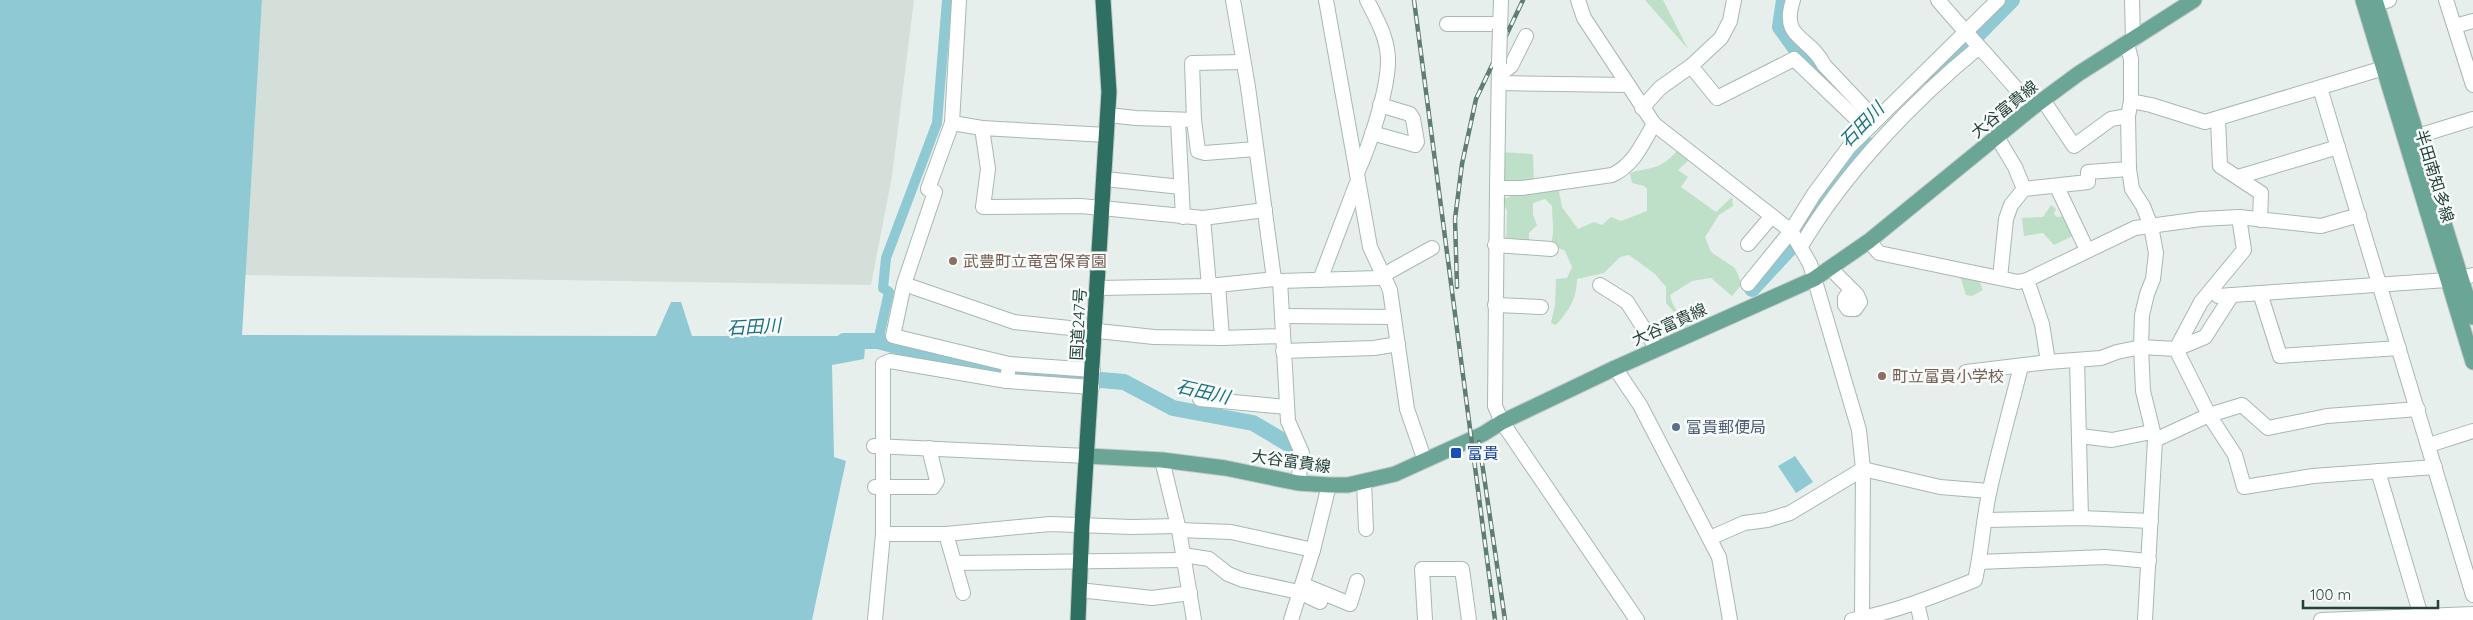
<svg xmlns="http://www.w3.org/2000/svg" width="2473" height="620" viewBox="0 0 2473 620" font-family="Quicksand,'Noto Sans JP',sans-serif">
<rect width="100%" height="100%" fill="#e6efeb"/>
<path fill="#d4dfda" d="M262,0H914L892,176L871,285L245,275Z"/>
<g fill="#bfe0c8">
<path d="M1645,0H1663L1688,49Z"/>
<path d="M1677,151L1689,160L1678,170L1688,177L1681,187L1716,212L1732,197L1733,206L1719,215L1705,237L1711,252L1735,268L1742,284L1732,296L1711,278L1692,281L1670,295C1672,306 1678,315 1689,319L1688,327L1678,331L1680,319L1666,303V287L1655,274L1629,255L1620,257L1604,273L1577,279C1577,298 1569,311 1556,325L1551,323L1555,305L1556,279L1567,278L1572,267L1565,251L1551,244C1555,231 1552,220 1552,206L1545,199L1533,203V215L1537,225L1529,233V245L1506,242L1507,211L1502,200L1511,196L1558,186L1562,207L1578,229L1594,222L1602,225L1611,217L1621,221L1647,211V189L1644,186L1632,183L1630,173C1654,166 1658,171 1677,151Z"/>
<path d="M1501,152L1533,154L1534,183L1500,185Z"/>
<path d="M2051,205L2056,209L2054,214L2057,217L2066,216L2075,235L2054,245L2043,233L2024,236L2022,218L2043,217Z"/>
<path d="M1960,276H1977L1983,290L1972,296L1966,295Z"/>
</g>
<g fill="#8ec9d4">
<path d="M0,0H262L242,335L656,336L671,302H681L692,336H866L864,359L832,365L834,457L846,461L812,620H0Z"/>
<path d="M1795,456L1813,482L1796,493L1778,466Z"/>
</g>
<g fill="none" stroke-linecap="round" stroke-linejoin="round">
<path stroke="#8ec9d4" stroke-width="10" d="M878,341L889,292L883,288L886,258L937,123L947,0"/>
<g stroke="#8ec9d4" stroke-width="16">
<path d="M1784,0L1780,27L1796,49L1861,113"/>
<path d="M1933,80L2012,0"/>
<path d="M1752,289L1790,248L1839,177L1868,145"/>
<path d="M844,341H878L964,364L1006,371"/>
<path d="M1012,372L1080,379"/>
<path d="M1101,380L1124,382L1173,408L1253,423L1295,448"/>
</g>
<defs>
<g id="minor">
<path d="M959,0L952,123L928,189L935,192L904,284L1014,322L1154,337L1222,338L1283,336"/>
<path d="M1233,0L1248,87L1274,279"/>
<path d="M1326,0L1370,247L1390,290L1407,409L1425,461"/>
<path d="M1578,0L1584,18L1654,124L1791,231L1810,264L1859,430L1863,469L1862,620"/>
<path d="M1793,0C1780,40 1809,35 1824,65L1875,119"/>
<path d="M1938,0C1969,37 2002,70 2032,108"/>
<path d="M2132,0L2133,40"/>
<path d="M2446,0L2473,85"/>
<path d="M2376,4L2389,0"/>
<path d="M1447,24H1500"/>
<path d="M2455,26L2473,21"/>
<path d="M1500,29L1501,0"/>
<path d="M2127,44L2131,59V101L2128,116L2129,169L2132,189L2143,206L2151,226L2156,253L2153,279L2147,294L2142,315L2141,347L2143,391L2155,440L2145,620"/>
<path d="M1691,66L1717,98L1794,59L1866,128"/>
<path d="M1499,75L1511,66L1526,36"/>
<path d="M1499,83L1628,85"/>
<path d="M2320,88L2473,595"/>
<path d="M2131,101L2151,105L2205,122L2384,68"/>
<path d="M2047,106L2074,146L2111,119L2128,116"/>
<path d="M1642,108L1660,88L1691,66L1721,38L1730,21L1734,0"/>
<path d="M1108,115L1136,118L1194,120L1198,151L1205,153L1256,149"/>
<path d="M2218,119L2220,166L2261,193L2260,220"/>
<path d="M1178,120L1183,217"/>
<path d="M1194,120L1192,63L1243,62"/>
<path d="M952,123L982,128"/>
<path d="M1372,133L1415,145L1417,142L1413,119L1410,114L1380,105"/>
<path d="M1107,135L982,128L988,169L983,207L1081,206L1203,218L1265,210"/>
<path d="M2418,136L2473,119"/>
<path d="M1997,137L2015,167L2024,189"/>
<path d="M1357,173C1370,145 1389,87 1388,58C1387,36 1376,18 1367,0"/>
<path d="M2238,177L2338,147"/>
<path d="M1105,179L1181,187"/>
<path d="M2057,187L2087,250"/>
<path d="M1497,188L1499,64"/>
<path d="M2239,217L2244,250L2201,302L2176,349L2209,415L2235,455L2244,487L2313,476L2435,467"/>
<path d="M1203,218L1209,286"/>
<path d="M1869,241L1879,253L2018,282L2027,280L2135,228L2201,219L2239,217L2321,226L2359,215"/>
<path d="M1748,244L1772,216"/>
<path d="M1495,245L1551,249"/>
<path d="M1801,246C1845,172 1913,101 1979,47"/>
<path d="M1831,269L1857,295L1860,302L1855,309H1848L1845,305V298L1851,290"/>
<path d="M2000,278L2006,219L2011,205L2024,189L2088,182V172L2129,169"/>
<path d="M1320,280L1356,185"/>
<path d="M2027,280L2042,324L2048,362"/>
<path d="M1280,281L1288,421L1302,453L1298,483"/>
<path d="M904,284L893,336L1009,364L1093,370"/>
<path d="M1748,284L1791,231L1814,194L1849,147L1998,0"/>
<path d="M1218,285L1222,338"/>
<path d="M1600,285L1627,302L1657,349"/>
<path d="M1098,288L1209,286L1274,279L1280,281L1378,278L1432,248"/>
<path d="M2260,293L2280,356L2399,348"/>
<path d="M2218,296L2447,280L2473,275"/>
<path d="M1495,305L1541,307"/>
<path d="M1283,316L1394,317"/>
<path d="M1283,351L1374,348L1398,344"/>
<path d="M2077,360L2081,518"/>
<path d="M1615,368L1640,405L1719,557L1730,620"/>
<path d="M1966,372L2048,362L2101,358L2117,352L2141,347L2176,349L2205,337L2232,295"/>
<path d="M1007,381L1092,387"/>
<path d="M1200,399L1287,407"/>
<path d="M2080,436L2112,440L2151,432"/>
<path d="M2155,440L2209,415L2242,405L2268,428L2327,416L2418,409"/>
<path d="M2429,445L2473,431"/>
<path d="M874,446L1087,456"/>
<path d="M1162,460L1179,530L1194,620"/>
<path d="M2378,471L2421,616"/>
<path d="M1364,482L1366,529"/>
<path d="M875,487H933L937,481L929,448"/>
<path d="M1986,520L2081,518L2151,521"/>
<path d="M1179,530L1231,532L1313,550"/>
<path d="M883,534H946L1050,524L1132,527L1178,526"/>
<path d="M946,534L963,593"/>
<path d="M1710,538L1744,523L1767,520L1790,513L1863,469L1940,487L1989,491"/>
<path d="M1183,555L1209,559L1228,574L1243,580L1299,592L1320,602"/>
<path d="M1979,562L2105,557L2149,561"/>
<path d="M956,563L1183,560"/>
<path d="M1306,586L1350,604L1357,581"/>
<path d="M1079,590L1152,598L1190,593"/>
<path d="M1917,603L1921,620"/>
<path d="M875,620L883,534V364L890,361L1007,381L1009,364"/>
<path d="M1291,620L1313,550L1329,485"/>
<path d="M1425,620L1422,569H1462L1469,620"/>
<path d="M1637,620L1502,422L1495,406L1497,188H1522L1612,175C1634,165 1642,144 1654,124"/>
<path d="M1852,620C1895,612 1935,596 1975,580C1982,550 1983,519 1990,489C1999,448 2011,407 2021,366"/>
<path d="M2321,620L2473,614"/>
</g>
<g id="major">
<path d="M2363,0L2473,362"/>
<path d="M2375,0L2473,317"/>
<path d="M1087,456L1162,460L1225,468L1298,483L1329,485H1348L1395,474L1483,434L1502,422L1615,368L1814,279L1869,241L2032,108L2078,74L2194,0"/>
</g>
<path id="highway" d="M1078,620L1082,525L1109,92L1103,0"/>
</defs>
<use href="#minor" stroke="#a8b8b2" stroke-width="16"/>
<use href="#major" stroke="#c2cac8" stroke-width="17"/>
<use href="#highway" stroke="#c2cac8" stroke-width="17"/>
<use href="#minor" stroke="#fff" stroke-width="14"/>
<use href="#major" stroke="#6aa596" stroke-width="15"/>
<use href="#highway" stroke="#2f6f62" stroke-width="15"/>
<defs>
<g id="rail">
<path d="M1414,0L1495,620"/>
<path d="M1457,287L1455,219L1462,164L1476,99L1523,0"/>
<path d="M1479,442L1505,620"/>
</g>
</defs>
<use href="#rail" stroke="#5f7d75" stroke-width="4.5"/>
<use href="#rail" stroke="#f7fbf9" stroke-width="2.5" stroke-dasharray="8" stroke-linecap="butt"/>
<defs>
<path id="minor-bridge" d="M1499,64L1500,29"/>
</defs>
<use href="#minor-bridge" stroke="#a8b8b2" stroke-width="16" stroke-linecap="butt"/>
<use href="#minor-bridge" stroke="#fff" stroke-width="14"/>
</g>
<g fill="#8d6e63" stroke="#f7fbf9" stroke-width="2">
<circle cx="953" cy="261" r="5"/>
<circle cx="1882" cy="376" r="5"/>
</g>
<circle fill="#5c6f8a" stroke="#f7fbf9" stroke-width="2" cx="1676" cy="427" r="5"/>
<rect fill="#1a4fb4" stroke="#f7fbf9" stroke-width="2" x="1450" y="447" width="12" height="12" rx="2.5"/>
<g text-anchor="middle" stroke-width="5" stroke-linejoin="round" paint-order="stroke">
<g font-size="16" fill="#24423a" stroke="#f7fbf9">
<text transform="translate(2004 109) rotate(-39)" y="6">大谷富貴線</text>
<text transform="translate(2435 176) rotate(73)" y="6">半田南知多線</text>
<text transform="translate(1078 324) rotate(-87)" y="6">国道247号</text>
<text transform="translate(1669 324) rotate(-24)" y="6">大谷富貴線</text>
<text transform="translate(1291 461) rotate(8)" y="6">大谷富貴線</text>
</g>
<g font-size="16" fill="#785e54" stroke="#f7fbf9" text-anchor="start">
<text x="963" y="267">武豊町立竜宮保育園</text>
<text x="1892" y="382">町立富貴小学校</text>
</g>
<g font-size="16" fill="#4e5e75" stroke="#f7fbf9" text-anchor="start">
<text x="1686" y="433">富貴郵便局</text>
</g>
<g font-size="16" fill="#164399" stroke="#f7fbf9" text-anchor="start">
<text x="1467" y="459">富貴</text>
</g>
<g font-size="18" font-style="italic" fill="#1c6f80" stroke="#f7fbf9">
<text transform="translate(1862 125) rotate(-46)" y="6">石田川</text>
<text transform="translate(754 327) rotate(-3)" y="6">石田川</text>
<text transform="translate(1203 392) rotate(13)" y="6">石田川</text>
</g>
</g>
<path d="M2303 600v8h135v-8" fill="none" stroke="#24423a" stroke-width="2.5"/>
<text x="2310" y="600" font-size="15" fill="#24423a" stroke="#f7fbf9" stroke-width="4" paint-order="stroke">100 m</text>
</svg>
